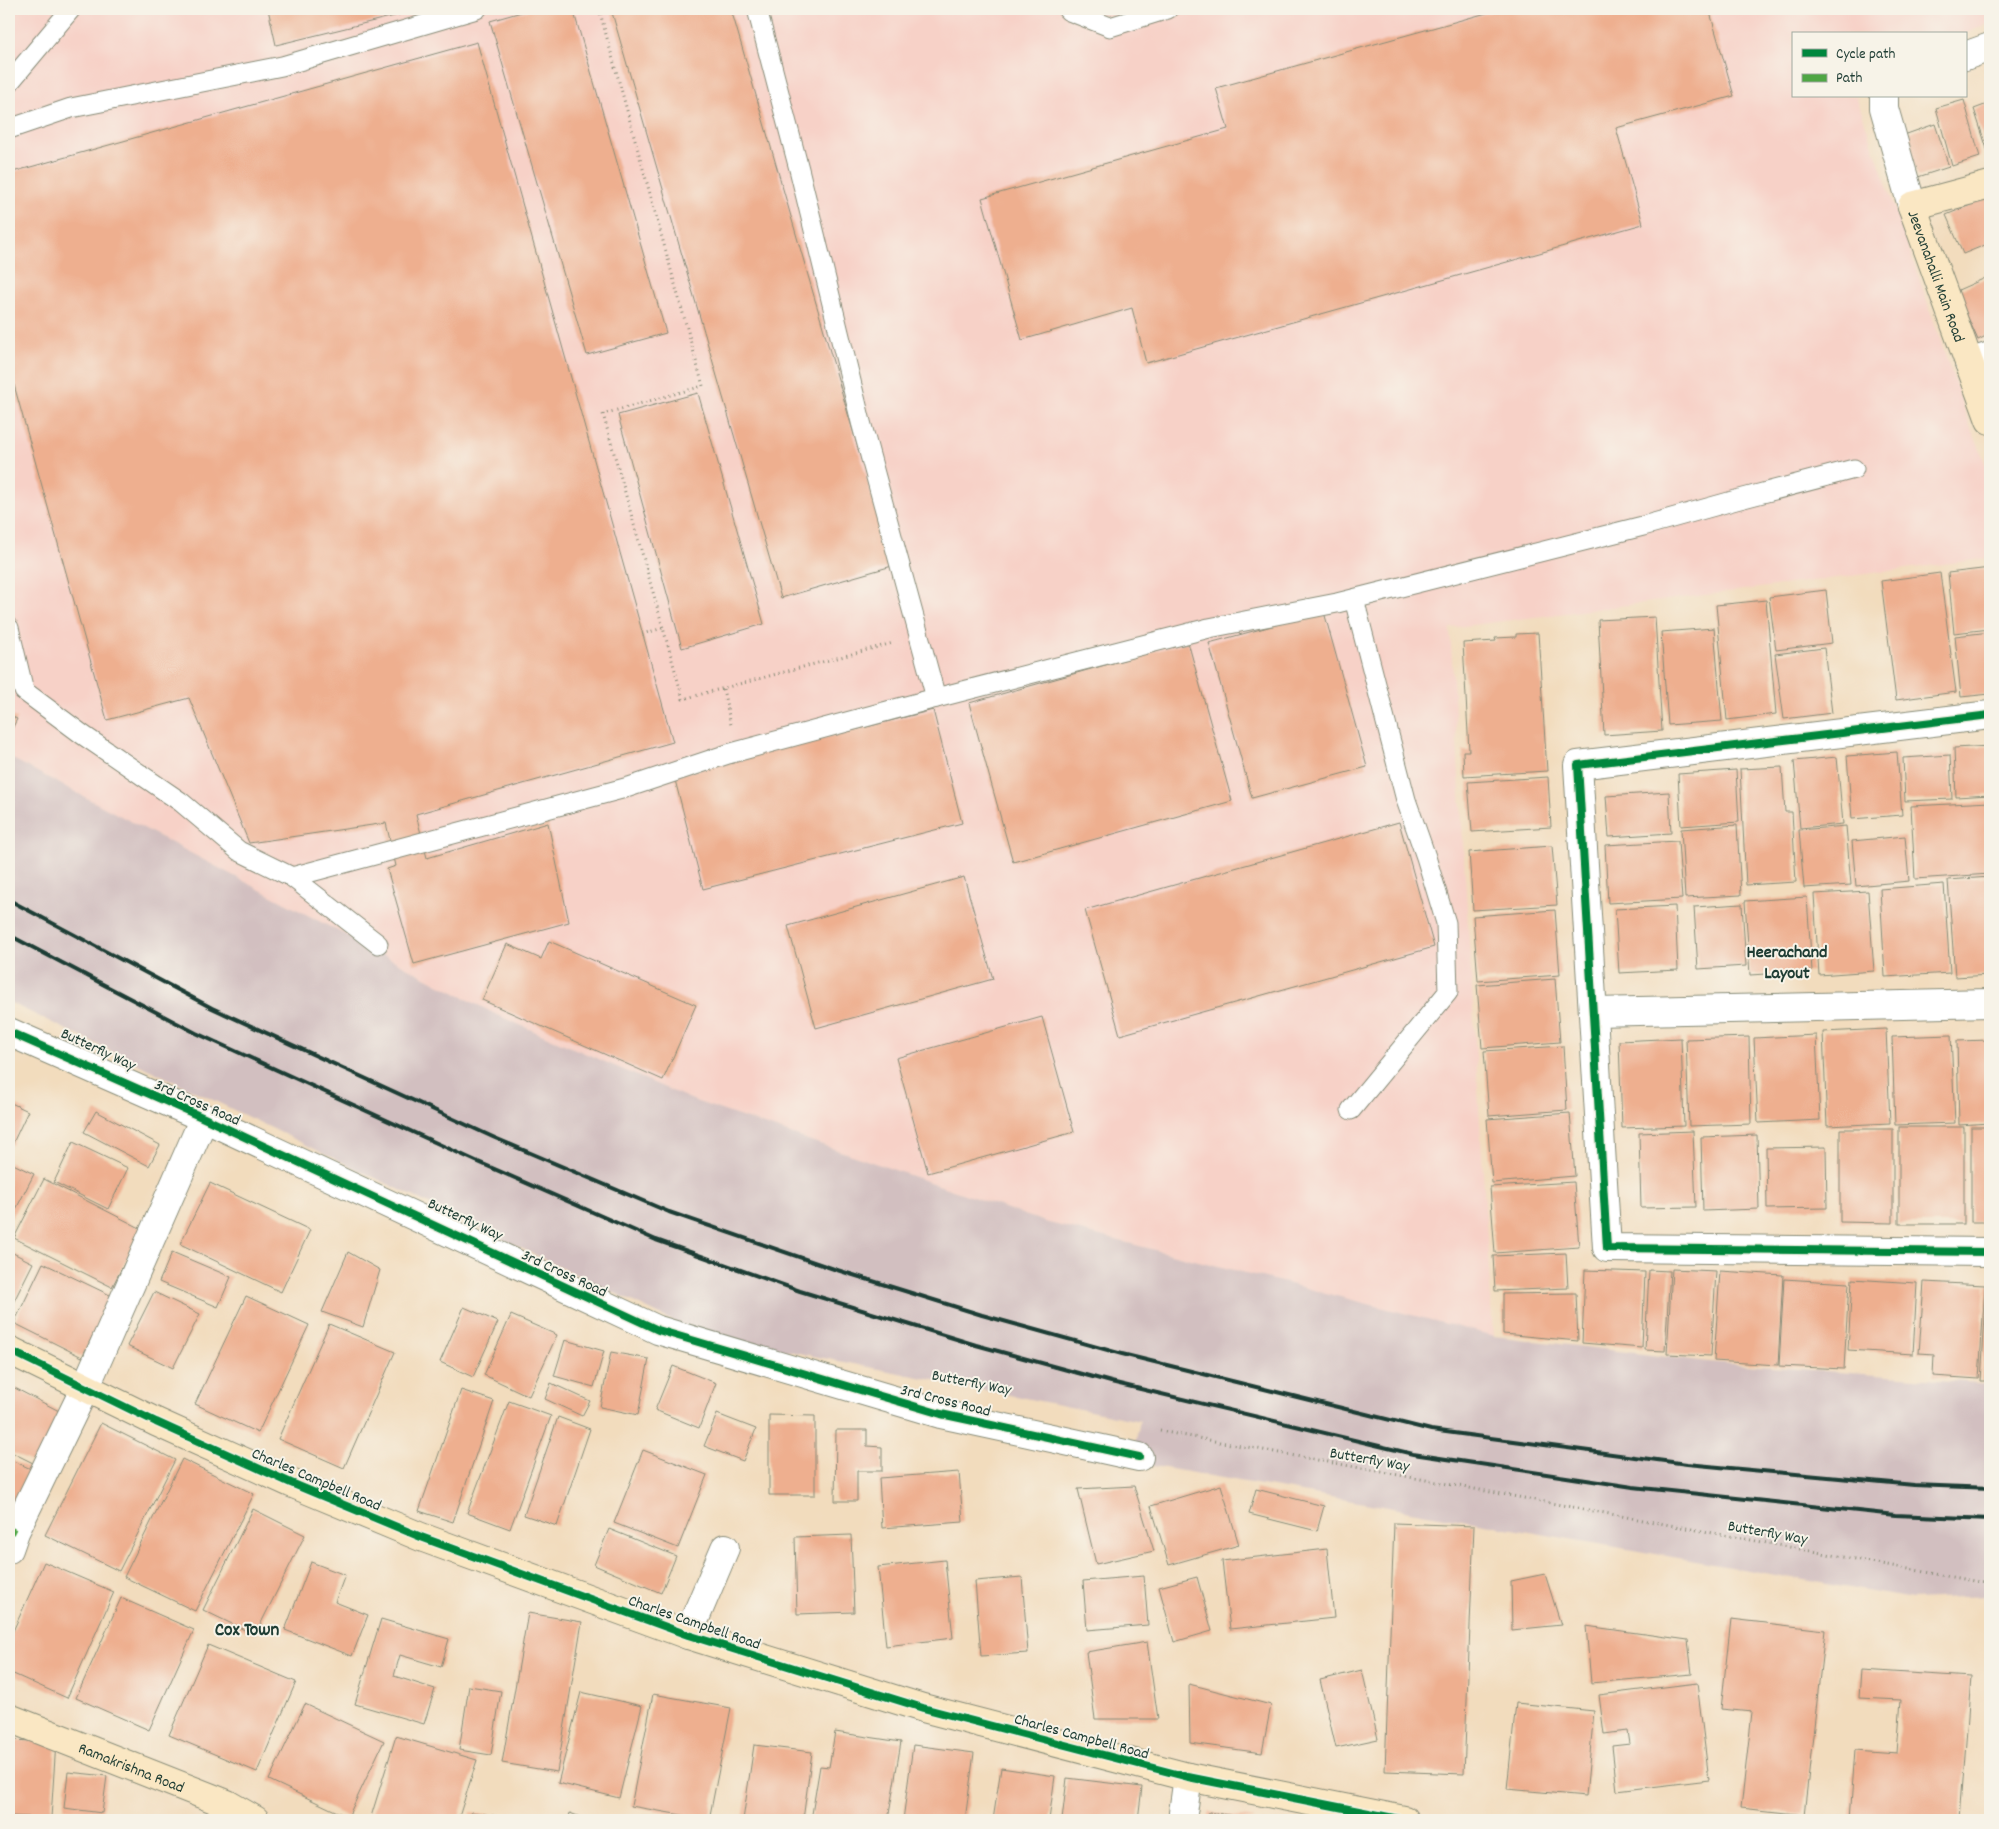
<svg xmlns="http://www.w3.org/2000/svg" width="1999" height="1829" viewBox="0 0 1999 1829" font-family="Dekko,sans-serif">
<rect width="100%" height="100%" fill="#f7f3e8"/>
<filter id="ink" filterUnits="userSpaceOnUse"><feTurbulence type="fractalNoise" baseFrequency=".02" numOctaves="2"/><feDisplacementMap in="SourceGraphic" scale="10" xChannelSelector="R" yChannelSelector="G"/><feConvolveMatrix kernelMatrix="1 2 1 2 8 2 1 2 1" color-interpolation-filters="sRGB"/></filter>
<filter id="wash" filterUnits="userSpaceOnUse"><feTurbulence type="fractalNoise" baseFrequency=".0096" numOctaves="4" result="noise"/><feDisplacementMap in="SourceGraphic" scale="20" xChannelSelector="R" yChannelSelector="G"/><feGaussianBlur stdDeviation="1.12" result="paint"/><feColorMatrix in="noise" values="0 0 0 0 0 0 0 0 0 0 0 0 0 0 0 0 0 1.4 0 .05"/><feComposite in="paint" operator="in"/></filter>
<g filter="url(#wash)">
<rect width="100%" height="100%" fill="#f2dcbd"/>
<path fill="#f7d1c7" d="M9,9H1990V23L1965,34H1793V96H1856L1970,426L1990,474V558L1450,628L1493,1336L1045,1222L695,1101L497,1015L9,757Z"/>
<path fill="#d2bfc0" d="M9,757L497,1015L695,1101L1045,1222L1494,1336L1709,1362L1990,1384V1596L1912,1599L1131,1462L1140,1421L698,1333L9,1002Z"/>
<g id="blocks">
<g fill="#eeaf8f">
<path d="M268,9H423L276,45Z"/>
<path d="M532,9H573L666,333L587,355L490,21Z"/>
<path d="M611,9H731L892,566L781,598Z"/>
<path d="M1501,9H1709L1734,96L1616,128L1643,224L1146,363L1132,308L1022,340L982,198L1228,129L1216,88Z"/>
<path d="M477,42L673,742L416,814L427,858L548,823L569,922L414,964L387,869L396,866L386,823L249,843L189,698L107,720L9,367V173Z"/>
<path d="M1964,100L1980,157L1952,166L1936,108Z"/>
<path d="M1990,103V151L1988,152L1974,109Z"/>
<path d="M1935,124L1949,167L1918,177L1904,135Z"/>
<path d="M1990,197V243L1963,254L1946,215Z"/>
<path d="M1990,276V334L1978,340L1956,291Z"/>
<path d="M698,393L764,624L682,648L618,415Z"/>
<path d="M1990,568V629L1954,633L1948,573Z"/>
<path d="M1940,573L1956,692L1896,700L1881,581Z"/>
<path d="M1826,590L1832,643L1776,650L1769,597Z"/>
<path d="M1766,600L1776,714L1727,720L1716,605Z"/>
<path d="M1324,612L1367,767L1252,798L1209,643Z"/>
<path d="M1655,617L1662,731L1604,735L1598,620Z"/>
<path d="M1714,628L1722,721L1668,725L1661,632Z"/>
<path d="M1990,632V694L1961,697L1955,636Z"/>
<path d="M1538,633L1547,771L1464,776L1463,751H1469L1463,643L1496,641L1495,638L1516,637V634Z"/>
<path d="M1188,642L1232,801L1013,862L969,703Z"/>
<path d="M1824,648L1832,713L1784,719L1775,654Z"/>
<path d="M933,710L962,823L703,889L674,776Z"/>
<path d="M9,715L17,719L9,735Z"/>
<path d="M1990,746V795L1956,797L1954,748Z"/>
<path d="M1897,752L1902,815L1852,819L1847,756Z"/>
<path d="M1950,755L1952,799L1905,801L1903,758Z"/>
<path d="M1837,757L1843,824L1800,828L1794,761Z"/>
<path d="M1782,767L1785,812H1792L1796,882L1746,885L1740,769Z"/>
<path d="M1736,770L1739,822L1681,826L1678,774Z"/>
<path d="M1548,777L1551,827L1472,832L1468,782Z"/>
<path d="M1669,792L1671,833L1609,837L1606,796Z"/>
<path d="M1990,802V874L1915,879L1911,806Z"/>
<path d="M1399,822L1434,947L1120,1035L1085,910Z"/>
<path d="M1737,825L1741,895L1685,898L1681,829Z"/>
<path d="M1846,826L1851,885L1804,888L1799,830Z"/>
<path d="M1905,836L1909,881L1856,886L1852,841Z"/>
<path d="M1678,841L1682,899L1608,903L1605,845Z"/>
<path d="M1552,846L1557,905L1473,910L1469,852Z"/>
<path d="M964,877L993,979L816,1028L788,926Z"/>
<path d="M1990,877V975L1955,977L1948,880Z"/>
<path d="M1944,884L1950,973L1885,977L1880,889Z"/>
<path d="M1868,891L1874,971L1819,975L1814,894Z"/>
<path d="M1807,897L1812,971L1750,975L1745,901Z"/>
<path d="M1742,904L1746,966L1698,969L1694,907Z"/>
<path d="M1675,906L1678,970L1619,973L1615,909Z"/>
<path d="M1555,910L1560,975L1478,981L1473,916Z"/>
<path d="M549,941L696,1005L663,1080L482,1000L507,944L541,959Z"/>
<path d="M1555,979L1560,1042L1482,1048L1477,985Z"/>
<path d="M1042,1017L1074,1132L928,1173L896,1058Z"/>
<path d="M1886,1029L1890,1123L1827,1126L1823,1032Z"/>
<path d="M1816,1035L1820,1120L1758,1123L1754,1038Z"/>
<path d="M1951,1035L1955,1123L1895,1125L1892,1037Z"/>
<path d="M1749,1037L1751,1124L1689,1126L1686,1039Z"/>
<path d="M1681,1038L1684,1126L1622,1128L1619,1041Z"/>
<path d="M1990,1040V1123L1959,1125L1957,1041Z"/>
<path d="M1563,1046L1567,1110L1489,1116L1484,1051Z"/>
<path d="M9,1102L28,1111L12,1145L9,1144Z"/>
<path d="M96,1111L160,1145L149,1166L84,1132Z"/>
<path d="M1570,1113L1575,1176L1492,1183L1487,1119Z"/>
<rect x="1899" y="1127" width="65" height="97"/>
<rect x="1971" y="1127" width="19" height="95"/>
<path d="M1840,1129H1893V1223L1840,1222Z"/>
<path d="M1693,1131L1696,1207L1641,1208L1639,1133Z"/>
<path d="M1757,1135L1759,1209L1703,1211L1701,1137Z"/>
<path d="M73,1142L128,1168L108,1209L54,1182Z"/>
<path d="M1826,1147L1827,1208L1767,1209L1766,1148Z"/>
<path d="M9,1162L34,1174L12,1217L9,1216Z"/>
<path d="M44,1179L142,1229L112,1287L14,1238Z"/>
<path d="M1574,1182L1579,1247L1495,1253L1490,1187Z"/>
<path d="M210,1183L310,1230L281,1292L180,1244Z"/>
<path d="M9,1251L33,1263L9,1311Z"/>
<path d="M172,1252L231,1277L218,1307L159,1282Z"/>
<path d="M348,1252L380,1270L363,1327L322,1312Z"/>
<path d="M1566,1253L1568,1288L1495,1291L1493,1256Z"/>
<path d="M43,1263L112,1296L82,1357L14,1323Z"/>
<path d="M1672,1269L1716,1271L1711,1356L1667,1354Z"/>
<path d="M1585,1270L1645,1272L1642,1348L1582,1343Z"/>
<path d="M1649,1270L1670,1271L1665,1351L1645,1350Z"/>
<path d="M1720,1271L1783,1275L1778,1365L1714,1361Z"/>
<path d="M1784,1279L1849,1283L1844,1369L1779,1366Z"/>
<path d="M1852,1279L1917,1283L1913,1354L1848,1350Z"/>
<path d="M1924,1282L1985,1285L1979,1379L1933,1376L1934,1354L1919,1353Z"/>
<path d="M1987,1284H1990V1381H1981Z"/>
<path d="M154,1292L200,1314L173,1368L127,1346Z"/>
<path d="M1576,1293L1578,1341L1503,1334V1294Z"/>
<path d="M246,1296L309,1325L258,1433L195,1404Z"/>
<path d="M464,1307L498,1322L473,1377L440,1362Z"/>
<path d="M511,1315L557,1335L529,1396L484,1375Z"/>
<path d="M329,1324L395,1352L344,1468L278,1439Z"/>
<path d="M565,1340L604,1351L594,1387L554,1376Z"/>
<path d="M611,1352L649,1359L638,1415L600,1407Z"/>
<path d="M673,1366L716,1383L699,1428L655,1410Z"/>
<path d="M551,1383L590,1401L582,1416L545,1399Z"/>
<path d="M9,1385L61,1412L35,1464L9,1451Z"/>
<path d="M461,1390L494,1401L453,1522L419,1511Z"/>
<path d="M509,1401L551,1416L510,1529L467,1513Z"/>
<path d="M717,1414L756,1429L743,1461L704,1446Z"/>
<path d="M769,1415L815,1416V1495H769Z"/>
<path d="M558,1417L590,1429L557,1526L524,1515Z"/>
<path d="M101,1423L175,1460L119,1571L45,1535Z"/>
<path d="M836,1430H867V1446L882,1447V1471H857V1501H835Z"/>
<path d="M643,1450L707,1475L678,1548L614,1523Z"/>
<path d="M9,1459L31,1469L9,1513Z"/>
<path d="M182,1459L254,1494L195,1611L124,1577Z"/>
<path d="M959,1472L963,1522L882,1528L879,1478Z"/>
<path d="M1221,1485L1239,1545L1169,1565L1151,1506Z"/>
<path d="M1134,1486L1154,1551L1096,1564L1078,1489Z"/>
<path d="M1256,1489L1324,1506L1317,1531L1249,1514Z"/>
<path d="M253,1509L305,1535L255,1635L203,1610Z"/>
<path d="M1394,1523L1474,1526L1464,1774L1385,1771Z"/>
<path d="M609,1529L676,1556L661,1593L594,1565Z"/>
<path d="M851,1535L854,1612L797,1614L795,1537Z"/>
<path d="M1327,1549L1334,1618L1230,1629L1222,1561Z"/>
<path d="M945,1560L953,1638L886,1646L878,1567Z"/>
<path d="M44,1562L114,1592L67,1698L9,1672V1640Z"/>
<path d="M311,1562L345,1575L335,1602L368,1615L352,1656L285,1630Z"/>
<path d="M1545,1574L1561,1625L1512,1630L1511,1581Z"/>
<path d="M1144,1576L1148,1625L1087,1630L1083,1581Z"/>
<path d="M1022,1577L1028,1653L981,1656L975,1581Z"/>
<path d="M1197,1577L1212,1631L1174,1642L1159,1587Z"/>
<path d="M121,1598L194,1630L149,1730L76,1698Z"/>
<path d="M528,1613L582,1622L557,1772L502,1763Z"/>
<path d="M381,1619L449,1639L441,1667L400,1655L394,1676L435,1689L424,1724L355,1704Z"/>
<path d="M1731,1619L1825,1630L1804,1815L1741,1808L1752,1712L1721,1709Z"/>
<path d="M1586,1626L1688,1640L1692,1674L1591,1683Z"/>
<path d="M1147,1642L1158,1719H1095L1086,1652Z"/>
<path d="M208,1645L296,1682L257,1772L169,1735Z"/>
<path d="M1362,1670L1378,1739L1336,1748L1320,1680Z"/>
<path d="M1861,1670L1971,1677L1960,1820H1850L1855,1750L1897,1753L1901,1700L1859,1698Z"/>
<path d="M1697,1683L1709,1780L1617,1791L1612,1746L1630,1744L1628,1731L1604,1734L1599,1695Z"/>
<path d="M1189,1684L1271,1705L1262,1753L1190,1743Z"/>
<path d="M469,1686L501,1691L491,1755L459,1750Z"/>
<path d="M581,1692L642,1706L619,1798L558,1783Z"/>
<path d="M653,1694L731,1708L709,1820L631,1806Z"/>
<path d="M1516,1703L1594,1711L1586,1796L1507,1789Z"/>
<path d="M305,1704L384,1741L348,1817L269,1780Z"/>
<path d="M835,1732L901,1742L888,1820H811L820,1766L829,1767Z"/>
<path d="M396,1736L477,1760L458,1820H370Z"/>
<path d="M9,1740L56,1742L51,1818L9,1816Z"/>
<path d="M754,1745L812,1752L803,1820H743Z"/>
<path d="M913,1745L974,1753L965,1820H903Z"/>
<path d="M1001,1768L1055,1776L1049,1820H993Z"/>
<path d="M68,1772L107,1776L102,1813L64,1808Z"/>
<path d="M1067,1778L1142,1787L1138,1820H1062Z"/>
<path d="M471,1812L518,1819V1820H470Z"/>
<path d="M1209,1812L1254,1819V1820H1207Z"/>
<path d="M570,1813L588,1820H568Z"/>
</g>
</g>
</g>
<g filter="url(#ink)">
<use href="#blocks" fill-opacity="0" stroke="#888c78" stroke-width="1"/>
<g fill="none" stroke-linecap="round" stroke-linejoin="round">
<defs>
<g id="lane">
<path d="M1067,9L1069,11L1110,27L1168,9"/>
<path d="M9,83L71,9"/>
<path d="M9,129L71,108L282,66L477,9"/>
<path d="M9,628L24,691L83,735L181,802L239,851L292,877L378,944"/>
<path d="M936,698L1209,628L1337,603L1643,526L1736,500L1854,469"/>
<path d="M292,877L629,787L728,754L936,698L861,422L799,169L757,9"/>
<path d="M1351,1110L1448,992L1446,923L1426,857L1406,800L1354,599"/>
</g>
<g id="street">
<path d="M1965,56L1990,47"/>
<path d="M1884,96V108L1912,206"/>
<path d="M1969,363L1990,356"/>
<path d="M1990,715L1578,765L1607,1248L1990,1252"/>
<path d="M1594,1012L1990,1003"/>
<path d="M9,1032L204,1118L658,1330L941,1414L1139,1457"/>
<path d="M9,1549L15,1532L85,1388L204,1118"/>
<path d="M688,1635L725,1548"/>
<path d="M1182,1820L1188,1777"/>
</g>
<g id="secondary">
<path id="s1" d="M1990,185L1912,206L1990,420"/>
<path d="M9,1350L156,1422L291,1483L421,1537L688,1635L923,1708L1188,1777L1404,1820"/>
<path id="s2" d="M9,1718L227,1804L255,1820"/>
</g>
</defs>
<use href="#lane" stroke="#888c78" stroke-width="21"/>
<use href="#street" stroke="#888c78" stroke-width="30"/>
<use href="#secondary" stroke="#888c78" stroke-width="30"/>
<g stroke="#888c78" stroke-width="3" stroke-dasharray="1 4" stroke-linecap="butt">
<path d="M599,9L703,386L603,414L683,699L893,643"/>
<path d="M642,634L663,628"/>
<path d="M723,689L731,725"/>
<path d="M1160,1431L1990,1584"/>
</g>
<use href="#lane" stroke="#fff" stroke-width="19"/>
<use href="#street" stroke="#fff" stroke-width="28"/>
<use href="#secondary" stroke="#fae7c3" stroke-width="28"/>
<g stroke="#1f3d34" stroke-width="4">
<path d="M9,900L212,1008L495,1138L669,1212L834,1269L982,1315L1122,1354L1431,1430L1687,1464L1914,1485L1990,1488"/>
<path d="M9,935L196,1033L476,1161L656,1240L800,1291L976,1345L1111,1382L1413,1454L1633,1487L1895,1515L1990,1519"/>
</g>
<path stroke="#4fa644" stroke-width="6" stroke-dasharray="12 6" stroke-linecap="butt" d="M9,1529L15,1532"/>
<defs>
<g id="cycleway">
<path d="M1990,715L1578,765L1607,1248L1990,1252"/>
<path d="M9,1032L204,1118L658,1330L941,1414L1139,1457"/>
<path d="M9,1350L156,1422L291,1483L421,1537L688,1635L923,1708L1188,1777L1404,1820"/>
</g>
</defs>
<use href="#cycleway" stroke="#f7f3e8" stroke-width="11"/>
<use href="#cycleway" stroke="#00873e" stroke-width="8"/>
</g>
</g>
<g text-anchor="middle" stroke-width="4" stroke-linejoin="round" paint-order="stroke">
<g font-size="16" fill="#1f3d34" stroke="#f7f3e8">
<text dy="6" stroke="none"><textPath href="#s1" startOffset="155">Jeevanahalli Main Road</textPath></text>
<text transform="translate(99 1048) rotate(25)" y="6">Butterfly Way</text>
<text transform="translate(198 1101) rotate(24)" y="6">3rd Cross Road</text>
<text transform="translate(466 1218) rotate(25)" y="6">Butterfly Way</text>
<text transform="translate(565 1272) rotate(25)" y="6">3rd Cross Road</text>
<text transform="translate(972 1381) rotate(11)" y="6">Butterfly Way</text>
<text transform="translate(946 1399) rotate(14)" y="6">3rd Cross Road</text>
<text transform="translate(1370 1458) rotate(10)" y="6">Butterfly Way</text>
<text transform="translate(317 1478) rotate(23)" y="6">Charles Campbell Road</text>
<text transform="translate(1768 1531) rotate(10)" y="6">Butterfly Way</text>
<text transform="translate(695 1621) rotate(19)" y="6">Charles Campbell Road</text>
<text transform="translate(1082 1735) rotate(15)" y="6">Charles Campbell Road</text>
<text dy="6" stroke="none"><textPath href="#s2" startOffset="132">Ramakrishna Road</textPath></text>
</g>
<g font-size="18" font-weight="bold" fill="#1f3d34" stroke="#f7f3e8">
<text x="1787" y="957">Heerachand<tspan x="1787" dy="21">Layout</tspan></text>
</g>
<g font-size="19" font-weight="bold" fill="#1f3d34" stroke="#f7f3e8">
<text x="247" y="1635">Cox Town</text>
</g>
</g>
<rect width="1999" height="1829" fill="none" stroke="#f7f3e8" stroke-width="30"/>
<rect x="1792" y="32" width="175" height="65" fill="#f7f3e8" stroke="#a1aaa0"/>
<rect x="1802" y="49" width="25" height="8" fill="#00873e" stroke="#a1aaa0"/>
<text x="1836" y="58" font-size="15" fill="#1f3d34">Cycle path</text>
<rect x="1802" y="74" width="25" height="8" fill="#4fa644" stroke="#a1aaa0"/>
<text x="1836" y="82" font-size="15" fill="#1f3d34">Path</text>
</svg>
